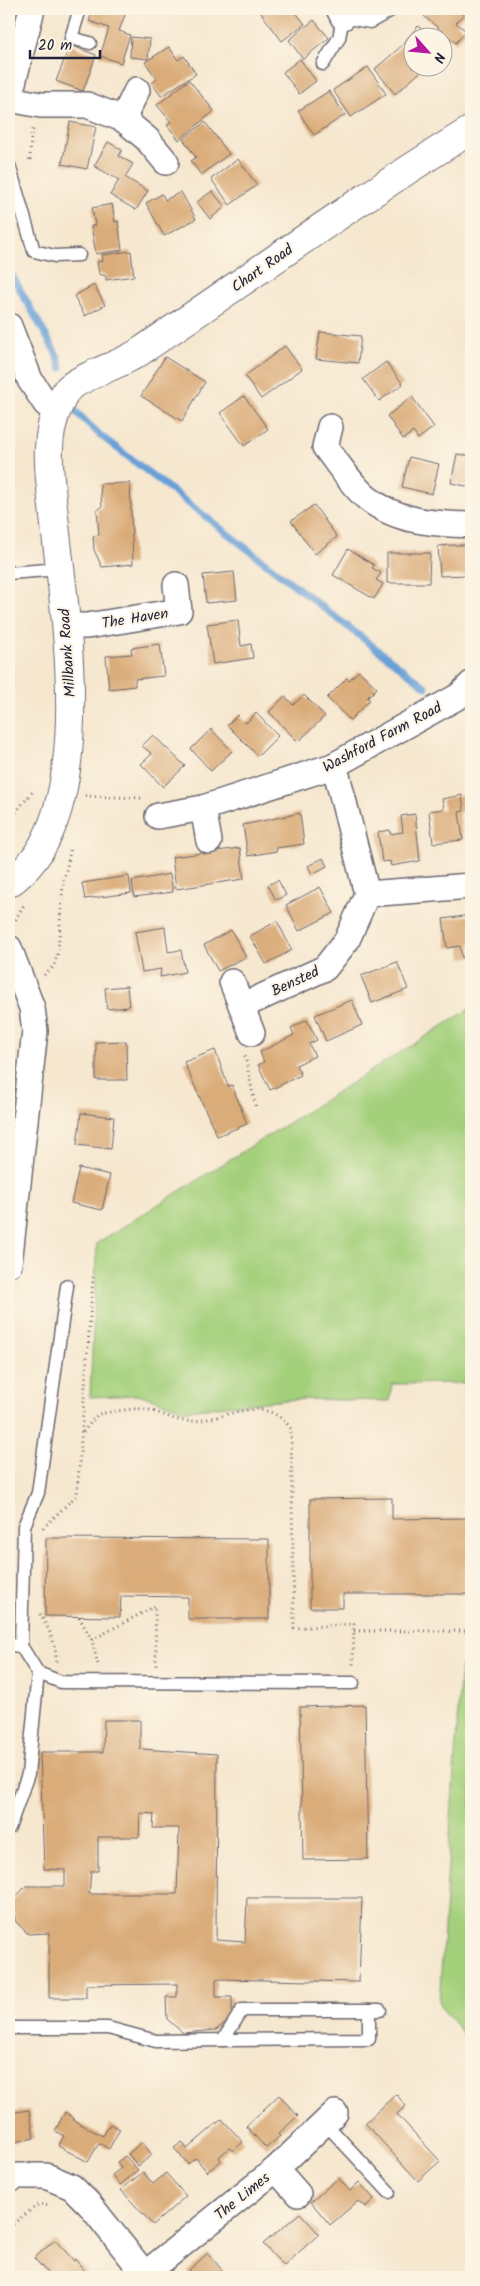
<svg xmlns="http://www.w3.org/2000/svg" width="480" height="2286" viewBox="0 0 480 2286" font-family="Kalam,sans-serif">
<rect width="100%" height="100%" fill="#fcf5e5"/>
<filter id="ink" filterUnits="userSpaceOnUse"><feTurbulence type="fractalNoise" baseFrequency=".02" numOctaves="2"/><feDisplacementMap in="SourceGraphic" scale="10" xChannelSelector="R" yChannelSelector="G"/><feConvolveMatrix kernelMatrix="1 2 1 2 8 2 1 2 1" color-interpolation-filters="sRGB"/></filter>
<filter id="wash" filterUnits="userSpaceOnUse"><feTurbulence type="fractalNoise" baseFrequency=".0096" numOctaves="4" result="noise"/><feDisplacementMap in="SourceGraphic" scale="20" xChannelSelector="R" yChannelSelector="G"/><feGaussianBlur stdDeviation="1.12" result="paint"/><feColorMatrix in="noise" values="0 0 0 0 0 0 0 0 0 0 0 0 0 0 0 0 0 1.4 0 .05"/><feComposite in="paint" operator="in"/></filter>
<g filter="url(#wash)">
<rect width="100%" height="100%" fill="#f6e7cf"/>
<g fill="#a4d07c" stroke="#63795c">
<path d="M471,1008V1383L392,1384L390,1401L298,1399L185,1410L141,1395L90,1397L97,1243Z"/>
<path d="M471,1652V2043L439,2005L461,1664Z"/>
</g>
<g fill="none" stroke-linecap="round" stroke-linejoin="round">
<g stroke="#69a0d7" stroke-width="7">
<path d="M9,270L58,357L61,368"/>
<path d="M73,409L100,435L426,687"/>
</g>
</g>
<g id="blocks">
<g fill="#daac79" fill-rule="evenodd">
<path d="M94,9H117L126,12L119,31L130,35L121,63L100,56L109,28L89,21Z"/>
<path d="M258,9H293L305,24L282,41Z"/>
<path d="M430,9H468L456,23L466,31L456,43L424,16Z"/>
<path d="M314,20L329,38L303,59L289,40Z"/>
<path d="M418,26L431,38H412V47L405,41Z"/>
<path d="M131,37L150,39L148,59L130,57Z"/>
<path d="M405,43L412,52V68H425L395,94L375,69Z"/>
<path d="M70,45L96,55L83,91L56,81Z"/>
<path d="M169,47L178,60L184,56L196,74L161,96L152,83L157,79L145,62Z"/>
<path d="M300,59L316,81L299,94L283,72Z"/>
<path d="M368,67L386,94L351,117L333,90Z"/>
<path d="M189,80L214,111L179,140L167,125L171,122L157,105Z"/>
<path d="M329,91L345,115L314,135L298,111Z"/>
<path d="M70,122L96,127L87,169L62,164Z"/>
<path d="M205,122L229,154L201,175L191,161L196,157L183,139Z"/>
<path d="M108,142L122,150L119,156L133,164L125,177L148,191L136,210L110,195L119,180L94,166Z"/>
<path d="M238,159L257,185L230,205L211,179Z"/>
<path d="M212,191L225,207L210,219L197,202Z"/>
<path d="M181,192L196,219L164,236L146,203L162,194L165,200Z"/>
<path d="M112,204L115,222L118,221L122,250L96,254L91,226L95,225L92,208Z"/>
<path d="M131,251L134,276L106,280V276L99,274L97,262L103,261L102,255Z"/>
<path d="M94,285L105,305L85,316L74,296Z"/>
<path d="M320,332L361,336L358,363L316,359Z"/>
<path d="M285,346L302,369L261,399L245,376Z"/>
<path d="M165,357L205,382L182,421L141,396Z"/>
<path d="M386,362L403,384L379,401L363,379Z"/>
<path d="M244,396L268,429L244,446L220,413Z"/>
<path d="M412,397L434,427L418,439L413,432L403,439L387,416Z"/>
<path d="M457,454L471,456V487L451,483Z"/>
<path d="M409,457L439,464L432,494L402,487Z"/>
<path d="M130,483L133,564L102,567L94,550L93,536L99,535L97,510L102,507L100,484Z"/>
<path d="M314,505L337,537L315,554L291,521Z"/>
<path d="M453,545H467L468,575L440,576L438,546Z"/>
<path d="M348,549L374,565L372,568L381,573L376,580L383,584L374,599L333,575Z"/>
<path d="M387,553H430L429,583H387Z"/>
<path d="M234,572L237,600L206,603L203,575Z"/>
<path d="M238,620L241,646L251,644L253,658L213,664L207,624Z"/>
<path d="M160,644L164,676L135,679V686L109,689L106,656L132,654L131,648Z"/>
<path d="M359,671L377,688L367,698L370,700L350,720L327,698L347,678L349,680Z"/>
<path d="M304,695L325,716L298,742L269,712L285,696L293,705Z"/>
<path d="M256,713L278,736L258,756L227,725L238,715L246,723Z"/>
<path d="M211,729L232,751L211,771L191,749Z"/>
<path d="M153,735L185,766L163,787L141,764L152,754L142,746Z"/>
<path d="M462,795L464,811L459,812L463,840L433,843L429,811L444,809L442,799Z"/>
<path d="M300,813L304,844L276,848L277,851L248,856L243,825Z"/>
<path d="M415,814L420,861L391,866L390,861L382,862L378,832L390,830V834L403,832L401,816Z"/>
<path d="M240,848L244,879L176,889L172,857Z"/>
<path d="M323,858L327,866L312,874L308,866Z"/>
<path d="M170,874L173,892L134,897L132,881Z"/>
<path d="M129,876L131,893L85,899L82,883Z"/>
<path d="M278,880L286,895L276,900L268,885Z"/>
<path d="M320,887L334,913L299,931L286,905Z"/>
<path d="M471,915V957L462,958L460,946L447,948L443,919Z"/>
<path d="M277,921L292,950L266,964L250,936Z"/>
<path d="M165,927L168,952L181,950L185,972L160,977L161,969L142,972L135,932Z"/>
<path d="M231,930L246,957L218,971L204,945Z"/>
<path d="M397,962L408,989L372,1003L361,976Z"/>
<path d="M127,986L129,1007L107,1009L105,988Z"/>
<path d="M352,1000L362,1025L326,1041L315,1015Z"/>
<path d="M307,1020L317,1040L309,1044L315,1056L296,1065L301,1075L270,1090L258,1065L264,1062L260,1052L294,1035L291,1028Z"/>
<path d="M126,1041L127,1080H96V1042Z"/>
<path d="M215,1050L228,1086L232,1085L247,1124L217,1136L184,1062Z"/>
<path d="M81,1113L114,1117L111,1149L77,1145Z"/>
<path d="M79,1168L110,1175L102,1210L71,1203Z"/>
<path d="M392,1498V1519L471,1518V1594H343V1608H310V1499Z"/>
<path d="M46,1538L269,1539V1619H188V1597L121,1596L120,1617L45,1616Z"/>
<path d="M365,1705L368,1859L303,1860L300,1707Z"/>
<path d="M104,1720H140V1749L217,1754L216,1940L245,1942L247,1898H362L359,1982L216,1979V1997H232V2017L216,2030L183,2033L167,2019L166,1997H177V1984L86,1985V1998H49V1933L28,1934L16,1922L11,1902L26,1886H65V1870L44,1869L40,1752H103ZM140,1813L154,1814L153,1828H179L177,1894H89L91,1871H98V1837H139Z"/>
<path d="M396,2094L406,2106L397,2114L440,2161L418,2181L365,2123Z"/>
<path d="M279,2095L298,2116L278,2134L280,2136L266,2148L246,2126Z"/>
<path d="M29,2110L34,2138L9,2143V2113Z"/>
<path d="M65,2112L74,2118L73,2120L103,2136L110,2124L120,2129L109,2149L99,2143L88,2162L58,2146L64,2136L55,2131Z"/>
<path d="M222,2119L243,2142L233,2151L229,2148L219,2157L221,2161L207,2172L196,2158L188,2164L174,2148L182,2142L187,2149Z"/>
<path d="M142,2142L152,2155L138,2166L128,2154Z"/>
<path d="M125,2156L138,2170L120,2185L112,2175L121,2168L117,2162Z"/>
<path d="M143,2172L153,2184L166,2173L186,2196L153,2225L121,2190Z"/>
<path d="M338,2178L350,2191L359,2182L374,2199L365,2207L358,2201L330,2225L311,2202Z"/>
<path d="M300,2213L319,2234L284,2266L263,2244Z"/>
<path d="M55,2240L74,2261L75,2259L90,2277H51L34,2258Z"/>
<path d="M208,2253L226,2275L228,2277H193L188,2271Z"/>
</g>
</g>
</g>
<g filter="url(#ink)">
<use href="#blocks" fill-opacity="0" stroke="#6c676f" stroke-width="1"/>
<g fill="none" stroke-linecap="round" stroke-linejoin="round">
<defs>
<g id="service">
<path d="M80,9L71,38L90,43"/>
<path d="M323,64L339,38L343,17L370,22L393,9"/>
<path d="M9,165L34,251L55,256L79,255"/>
<path d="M9,573L60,569"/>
<path d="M9,1645L21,1646L38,1673L28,1774L9,1828"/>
<path d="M21,1646L24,1526L38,1493L67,1286"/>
<path d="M38,1673L61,1682L353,1683"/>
<path d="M9,2028H108L156,2041L223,2040L242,2010H380"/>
<path d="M223,2040L369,2039V2010"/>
<path d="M325,2123L389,2192"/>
</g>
<g id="minor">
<path d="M339,9L343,17"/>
<path d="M9,98L32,9"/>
<path d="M9,99L41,105H87L123,119L147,139L166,162"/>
<path d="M123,119L137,90"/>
<path d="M9,326L30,380L46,404L57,408"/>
<path d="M330,427L325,447C337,462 352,486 367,498C397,522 435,524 471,525"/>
<path d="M66,626H87L179,611L176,585"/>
<path d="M203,808L209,841"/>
<path d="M158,816L203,808L333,766L459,696L471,684"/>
<path d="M367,894L471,886"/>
<path d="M9,948L32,1008L35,1031L9,1264"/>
<path d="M232,982L252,1033"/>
<path d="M242,1006L325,968L347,940L367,894L338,779L333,766"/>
<path d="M276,2169L298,2194"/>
<path d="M9,2180L18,2176H46L72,2187L90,2205L147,2277"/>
<path d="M145,2274L276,2169L335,2113"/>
</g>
<path id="tertiary" d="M9,883C102,820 64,612 54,516C50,477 42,439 60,403C62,399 64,393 67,390C77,378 122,364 138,353C249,278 357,200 471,130"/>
</defs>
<use href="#service" stroke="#6c676f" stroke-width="15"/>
<use href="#minor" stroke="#6c676f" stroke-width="28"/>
<use href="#tertiary" stroke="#6c676f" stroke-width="30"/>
<g stroke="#6c676f" stroke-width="3" stroke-dasharray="1 4" stroke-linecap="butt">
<path d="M30,160L31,133L35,127"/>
<path d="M85,796L141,798"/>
<path d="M9,820L34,790"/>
<path d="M13,924L25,903"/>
<path d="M44,975L54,966L58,952L63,885L71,847"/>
<path d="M245,1056L256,1109"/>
<path d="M83,1432L98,1414C113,1412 130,1408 144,1409C158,1411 171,1420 185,1421C221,1424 263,1389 291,1429L294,1628L354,1624L353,1666"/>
<path d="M43,1528L77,1495L93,1277"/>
<path d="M40,1614C49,1629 57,1644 56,1662"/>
<path d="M79,1617L92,1640L98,1665"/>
<path d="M354,1631H471"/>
<path d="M92,1640L155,1606L156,1666"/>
<path d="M9,2227L39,2204L51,2206"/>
</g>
<use href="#service" stroke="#fff" stroke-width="12"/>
<use href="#minor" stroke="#fff" stroke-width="25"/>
<use href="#tertiary" stroke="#fff" stroke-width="28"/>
</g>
</g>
<g text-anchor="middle" stroke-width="4.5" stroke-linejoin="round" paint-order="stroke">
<g font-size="15" fill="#22223b" stroke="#fcf5e5">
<text transform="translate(262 268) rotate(-35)" y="5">Chart Road</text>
<text transform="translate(135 618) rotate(-9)" y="5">The Haven</text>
<text transform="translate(67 653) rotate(-94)" y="5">Millbank Road</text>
<text transform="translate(382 737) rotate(-28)" y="5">Washford Farm Road</text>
<text transform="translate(295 981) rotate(-25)" y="5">Bensted</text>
<text transform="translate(242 2196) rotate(-39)" y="5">The Limes</text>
</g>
</g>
<rect width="480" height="2286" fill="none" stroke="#fcf5e5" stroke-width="30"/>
<g transform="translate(428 52) rotate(117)"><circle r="24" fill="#fcf5e5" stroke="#a5a1a1"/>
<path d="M0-4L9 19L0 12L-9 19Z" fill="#b5179e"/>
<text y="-8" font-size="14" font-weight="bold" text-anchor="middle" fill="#22223b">N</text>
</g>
<path d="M30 50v8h70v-8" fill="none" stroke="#22223b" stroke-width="2.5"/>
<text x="38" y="50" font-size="15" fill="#22223b" stroke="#fcf5e5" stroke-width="4" paint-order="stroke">20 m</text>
</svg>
